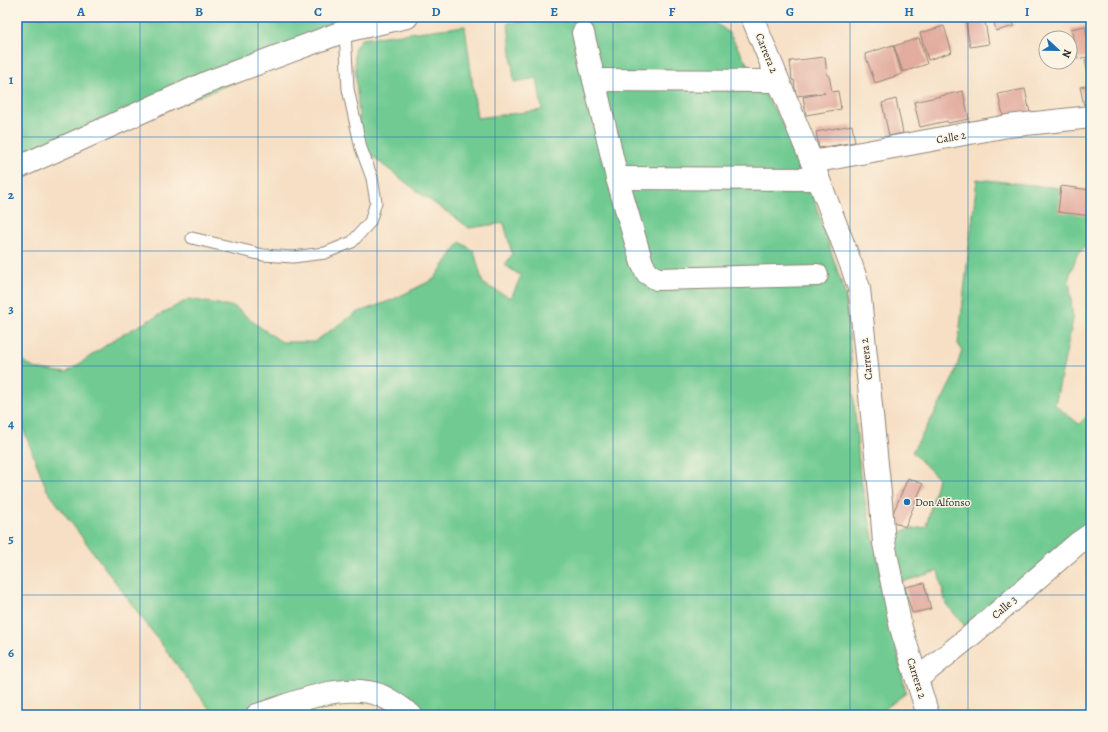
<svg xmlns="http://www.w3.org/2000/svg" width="1108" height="732" viewBox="0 0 1108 732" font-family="Alegreya,serif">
<rect width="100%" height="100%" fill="#fcf5e5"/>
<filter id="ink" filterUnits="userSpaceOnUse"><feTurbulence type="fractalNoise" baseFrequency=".025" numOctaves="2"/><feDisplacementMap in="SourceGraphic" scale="8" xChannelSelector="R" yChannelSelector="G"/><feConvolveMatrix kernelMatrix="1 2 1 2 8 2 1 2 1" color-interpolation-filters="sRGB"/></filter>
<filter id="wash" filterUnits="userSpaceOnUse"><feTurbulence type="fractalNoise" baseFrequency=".012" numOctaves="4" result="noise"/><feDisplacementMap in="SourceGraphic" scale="16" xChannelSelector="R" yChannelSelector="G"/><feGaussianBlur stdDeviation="0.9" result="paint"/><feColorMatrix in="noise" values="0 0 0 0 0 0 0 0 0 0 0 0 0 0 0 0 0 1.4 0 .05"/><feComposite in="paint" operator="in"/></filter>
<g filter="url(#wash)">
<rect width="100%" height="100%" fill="#f6dfc4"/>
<g fill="#70ca92" stroke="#4e7a5e">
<path d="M17,17H418L385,23L17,168Z"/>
<path d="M565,17H673L714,21L729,33L797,148L846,297L860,476L906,693L877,715H411L354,688L248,715H214L47,490L17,413V355L33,368L66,373L118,337L189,299L235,307L257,325L282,342H314L356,313L392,300L434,279L460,242L474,251L483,284L511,298L521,276L505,265L512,254L504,223L469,228L460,221L421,194L361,148L354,49L361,39L465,26L477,118L542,110L537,78L514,82L508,23Z"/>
<path d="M977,179L1061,188L1091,216V240L1077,255L1069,277L1073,320L1055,405L1079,424L1091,412V524L966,627L946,604L938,571L898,583L889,539L905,530L926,527L938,478L912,452L940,404L954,376L962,350L958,344Z"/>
</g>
<g id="blocks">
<g fill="#e2ac9f">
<path d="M965,17H984L989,44L970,47Z"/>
<path d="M993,17H1012L1014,26L996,31Z"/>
<path d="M944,26L952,52L928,60L920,33Z"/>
<path d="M1085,26L1091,56L1078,59L1071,29Z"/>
<path d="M919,38L927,64L903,72L894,46Z"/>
<path d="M893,45L902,74L875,83L865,54Z"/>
<path d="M825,57L827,75H829L832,92L838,91L841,109L806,115L803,97L825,93L796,96L794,80H792L790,61Z"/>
<path d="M1091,58V103L1084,105L1080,87L1090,85L1085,60Z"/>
<path d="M1025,89L1030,113L1004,119L998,94Z"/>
<path d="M963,91L969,119L948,123L947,121L920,127L914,102Z"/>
<path d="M896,99L903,133L889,136L882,103Z"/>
<path d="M852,125L855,142L819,148L816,132Z"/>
<path d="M1061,186L1091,190V216L1058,212Z"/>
<path d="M908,478L923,484L905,527L890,520Z"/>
<path d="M924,583L931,609L912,613L905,587Z"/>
</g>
</g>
</g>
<g filter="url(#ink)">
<use href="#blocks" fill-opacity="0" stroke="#908578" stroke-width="1"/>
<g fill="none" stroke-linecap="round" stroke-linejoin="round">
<defs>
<path id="lane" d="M192,238L263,255L293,257L325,253L352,242L370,222L376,202L372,178L361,148L348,89L345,31"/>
<g id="street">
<path d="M752,17L812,162L852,267L859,288L881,503L884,543L901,628L928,715"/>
<path d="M583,33L617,178L642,263L647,273L657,279L817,275"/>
<path d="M594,80L778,81"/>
<path d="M812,162L1008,126L1091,117"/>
<path d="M617,178L818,179"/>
<path d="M917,679L968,638L1078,543L1091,534"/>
<path d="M257,715C292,704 330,686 368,692C384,694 399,706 411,715"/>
</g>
<path id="secondary" d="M17,168L208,82L345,31L407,17"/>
</defs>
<use href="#lane" stroke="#908578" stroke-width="13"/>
<use href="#street" stroke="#908578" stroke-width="24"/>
<use href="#secondary" stroke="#908578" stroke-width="24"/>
<use href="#lane" stroke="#fff" stroke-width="11"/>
<use href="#street" stroke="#fff" stroke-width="22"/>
<use href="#secondary" stroke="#fff" stroke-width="22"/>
</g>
</g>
<path fill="none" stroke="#1f6fb2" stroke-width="1" stroke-opacity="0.55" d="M140,17V715M258,17V715M377,17V715M495,17V715M613,17V715M731,17V715M850,17V715M968,17V715M17,137H1091M17,251H1091M17,366H1091M17,481H1091M17,595H1091"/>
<circle fill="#1f6fb2" stroke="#fcf5e5" stroke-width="1.5" cx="907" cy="502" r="4"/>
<g text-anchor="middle" stroke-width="3" stroke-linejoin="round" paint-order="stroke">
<g font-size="11" fill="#2b2b2b" stroke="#fcf5e5">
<text transform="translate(767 53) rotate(68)" y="4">Carrera 2</text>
<text transform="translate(951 137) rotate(-10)" y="4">Calle 2</text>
<text transform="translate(866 359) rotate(-96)" y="4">Carrera 2</text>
<text transform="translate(1004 607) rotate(-41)" y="4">Calle 3</text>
<text transform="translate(917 678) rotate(73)" y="4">Carrera 2</text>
</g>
<g font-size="11" fill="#2b2b2b" stroke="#fcf5e5" text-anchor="start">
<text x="915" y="506">Don Alfonso</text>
</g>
</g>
<rect width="1108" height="732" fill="none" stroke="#fcf5e5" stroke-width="44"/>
<g transform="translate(1058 50) rotate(112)"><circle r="19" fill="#fcf5e5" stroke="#a8a49b"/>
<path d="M0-3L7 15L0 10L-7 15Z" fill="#1f6fb2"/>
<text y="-6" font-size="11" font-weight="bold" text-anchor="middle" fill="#2b2b2b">N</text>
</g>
<rect x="22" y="22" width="1064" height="688" fill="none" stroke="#1f6fb2" stroke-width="1.5"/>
<g font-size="13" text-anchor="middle" font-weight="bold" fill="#1f6fb2">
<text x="81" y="16">A</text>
<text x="199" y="16">B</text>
<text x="318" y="16">C</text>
<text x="436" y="16">D</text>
<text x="554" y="16">E</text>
<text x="672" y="16">F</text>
<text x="790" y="16">G</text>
<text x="909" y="16">H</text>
<text x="1027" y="16">I</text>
<text x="11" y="84">1</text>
<text x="11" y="199">2</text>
<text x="11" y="313">3</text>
<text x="11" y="428">4</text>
<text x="11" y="543">5</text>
<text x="11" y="657">6</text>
</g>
</svg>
